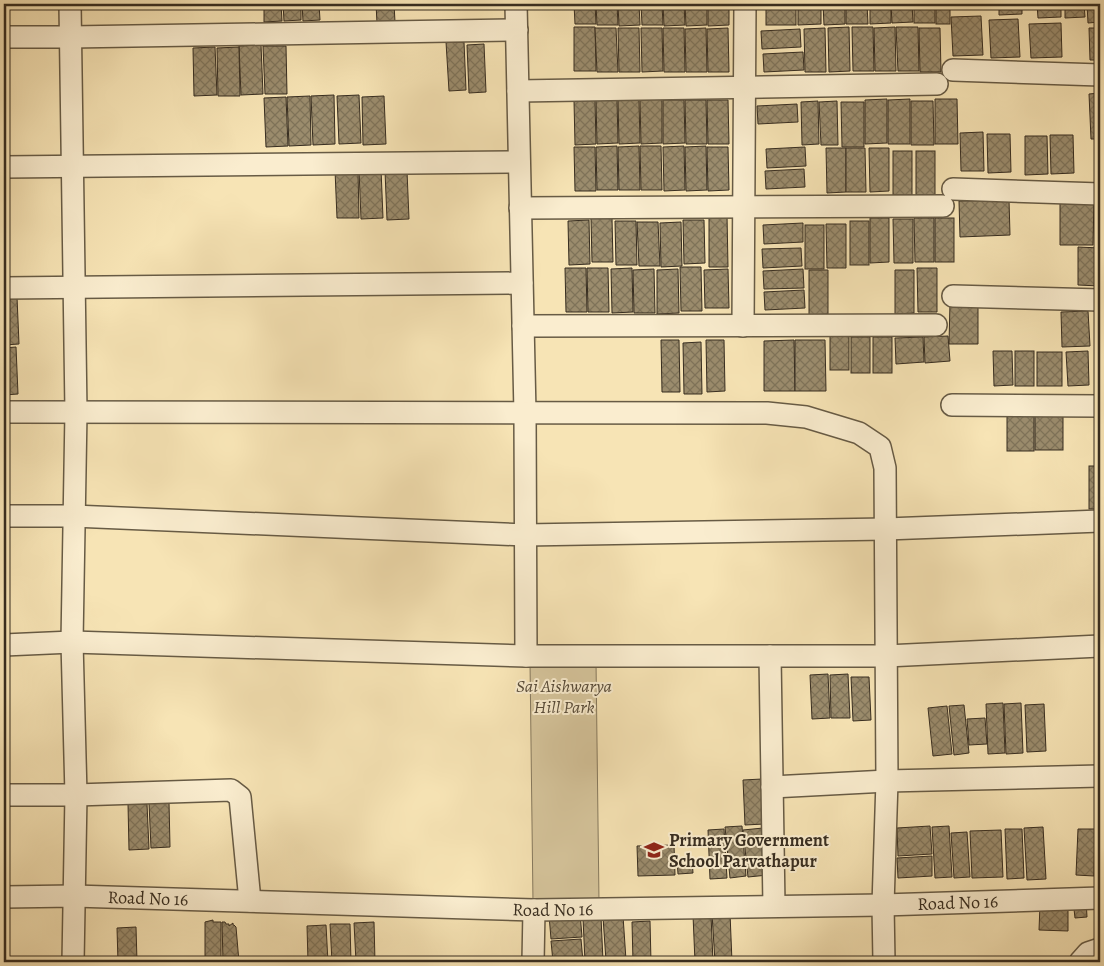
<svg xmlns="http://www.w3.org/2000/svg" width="1104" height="966" viewBox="0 0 1104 966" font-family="Alegreya,serif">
<defs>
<pattern id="building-cross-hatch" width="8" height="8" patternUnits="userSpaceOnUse" patternTransform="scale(1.25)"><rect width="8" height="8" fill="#9b8c6d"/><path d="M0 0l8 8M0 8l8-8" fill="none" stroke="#7f7359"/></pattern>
</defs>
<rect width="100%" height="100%" fill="#f7e4b5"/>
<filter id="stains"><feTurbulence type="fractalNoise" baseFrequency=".004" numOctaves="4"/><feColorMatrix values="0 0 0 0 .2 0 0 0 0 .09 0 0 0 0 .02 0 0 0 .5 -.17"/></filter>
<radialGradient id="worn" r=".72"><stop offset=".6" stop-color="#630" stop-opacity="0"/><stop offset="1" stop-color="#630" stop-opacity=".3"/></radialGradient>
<path fill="#d6c59c" stroke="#86795e" d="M596,661L599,902L533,903L530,662Z"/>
<g fill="url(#building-cross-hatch)" stroke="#372d20">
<path d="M264,4H281L282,21L264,22Z"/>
<path d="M283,4H301V20L284,21Z"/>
<path d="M302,4H319L320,20L303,21Z"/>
<path d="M376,4H394L395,22L377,23Z"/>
<path d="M574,4H595L596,24H575Z"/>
<path d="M596,4H617L618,25H597Z"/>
<path d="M618,4H639L640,25L619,26Z"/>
<path d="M641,4H662L663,25H642Z"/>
<path d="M663,4H684L685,25L664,26Z"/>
<path d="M685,4H707V25L686,26Z"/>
<path d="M708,4H729V25L708,26Z"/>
<rect x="766" y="4" width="30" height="21"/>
<path d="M798,4H821V24L798,25Z"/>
<path d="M823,4H845V24L824,25Z"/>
<path d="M846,4H867L868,24H846Z"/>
<path d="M870,4H891V23L870,24Z"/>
<path d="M891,4H912L913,22L892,23Z"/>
<rect x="914" y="4" width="21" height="19"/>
<rect x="936" y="4" width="14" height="20"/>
<path d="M999,4H1022V14L999,15Z"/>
<path d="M1037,4H1061V17L1038,18Z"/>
<path d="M1065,4H1084L1085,17L1065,18Z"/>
<path d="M1087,4H1100V22L1088,23Z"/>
<path d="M981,16L983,55L953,56L951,17Z"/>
<path d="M1018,19L1020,57L991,58L989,20Z"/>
<path d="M1061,23L1062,57L1031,58L1029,24Z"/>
<path d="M574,27H595L596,71H574Z"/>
<path d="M849,27L850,71L829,72L828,28Z"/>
<path d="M852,27H873L874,71H853Z"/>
<path d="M895,27L896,71H875L874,28Z"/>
<path d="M896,27H918L919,71H898Z"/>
<path d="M595,28H616L618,72H597Z"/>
<path d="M618,28H639L640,72H619Z"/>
<path d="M641,28H662L663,71L642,72Z"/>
<path d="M663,28H684L685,72H664Z"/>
<path d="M706,28L707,72H686L685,29Z"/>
<path d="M728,28L729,72H708L707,29Z"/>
<path d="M825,28L826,72H805L804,29Z"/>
<path d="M919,28H940L941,72H920Z"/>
<path d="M1089,28H1100V60H1090Z"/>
<path d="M800,29L801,47L762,49L761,31Z"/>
<path d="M446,42H464L466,90L449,91Z"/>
<path d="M484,44L486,92L469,93L467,45Z"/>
<path d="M261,45L263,94L241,95L239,46Z"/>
<path d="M263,46H286L287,94H265Z"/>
<path d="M215,47L217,95L194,96L193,48Z"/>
<path d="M239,47L240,96H218L217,48Z"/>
<path d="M803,52L804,70L764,72L763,54Z"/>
<path d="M1100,93V139H1091L1089,94Z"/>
<path d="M334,95L335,144L313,145L311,96Z"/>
<path d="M359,95L361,143L339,144L337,96Z"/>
<path d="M310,96L311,145L289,146L287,97Z"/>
<path d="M384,96L386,144L363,145L362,97Z"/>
<path d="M286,97L288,146L266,147L264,98Z"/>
<path d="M617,99L618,143L597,144L596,100Z"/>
<path d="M662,99V143L641,144L640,100Z"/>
<path d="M887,99V143L865,144V100Z"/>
<path d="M910,99V144H888V100Z"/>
<path d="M935,99H957L958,144H935Z"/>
<path d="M595,100L596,144L575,145L574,101Z"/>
<path d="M618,100H639L640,143L619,144Z"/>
<path d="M663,100H684L685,143L663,144Z"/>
<path d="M685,100H706L707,144H686Z"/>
<path d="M707,100H728L729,144H708Z"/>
<path d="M818,101L819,144L802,145L801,102Z"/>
<path d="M837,101L838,145H821L819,102Z"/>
<path d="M911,101H933L934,145H911Z"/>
<path d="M841,102H864V147H842Z"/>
<path d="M797,104L798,122L758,124L757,106Z"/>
<path d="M983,132L984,171H961L960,133Z"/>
<path d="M987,134H1010L1011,172L988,173Z"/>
<path d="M1050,135H1073L1074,173L1051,174Z"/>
<path d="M1025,136H1047L1048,174L1025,175Z"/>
<path d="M617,146L618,190H597L596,147Z"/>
<path d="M639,146L640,190H619L618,147Z"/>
<path d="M640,146H661L662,190H641Z"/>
<path d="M684,146L685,190L664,191L663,147Z"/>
<path d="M706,146L707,190L686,191L685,147Z"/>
<path d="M574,147H595L596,191H575Z"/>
<path d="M707,147H728L729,190L708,191Z"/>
<path d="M805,147L806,166L767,168L766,149Z"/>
<path d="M826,148H846V192L827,193Z"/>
<path d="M846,148H865L866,192H846Z"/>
<path d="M869,148H889V191L870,192Z"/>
<rect x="893" y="151" width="19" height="44"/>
<rect x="916" y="151" width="19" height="44"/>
<path d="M381,169L383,218L361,219L359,170Z"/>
<path d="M804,169L805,187L766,189L765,171Z"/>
<path d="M335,170H358L359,218H337Z"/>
<path d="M385,171H407L409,219L387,220Z"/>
<path d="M1060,199L1094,200L1093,245H1060Z"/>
<path d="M1009,200L1010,235L960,237L959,201Z"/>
<path d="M727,215L728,267H709V216Z"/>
<path d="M591,218H612L613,262H592Z"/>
<path d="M870,218H889V262L870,263Z"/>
<path d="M914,218H934V262H915Z"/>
<rect x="935" y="218" width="19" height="44"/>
<path d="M893,219H913V263H894Z"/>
<path d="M589,220L590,264L569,265L568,221Z"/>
<path d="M683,220H704L705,263L684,264Z"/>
<path d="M615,221H636L637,265H616Z"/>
<rect x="850" y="221" width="19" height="44"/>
<path d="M637,222H658L660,266H639Z"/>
<path d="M681,222L682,266L661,267L660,223Z"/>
<path d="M803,223V242L764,244L763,225Z"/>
<path d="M826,224H846V268H827Z"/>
<rect x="805" y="225" width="19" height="44"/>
<path d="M1078,247L1100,248V286L1078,285Z"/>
<path d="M801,248L802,266L763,268L762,249Z"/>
<path d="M680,267H701L702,311H681Z"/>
<path d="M565,268H586L587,312H566Z"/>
<path d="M587,268H608L609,312H588Z"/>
<path d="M632,268L633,312L612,313L611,269Z"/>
<path d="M917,268H937V312H918Z"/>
<path d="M654,269L655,313H634L633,270Z"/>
<path d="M678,269L679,313L657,314V270Z"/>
<path d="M728,269L729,308H705L704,270Z"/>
<path d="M803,269L804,288L764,289L763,271Z"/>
<path d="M809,270H828V314L809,315Z"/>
<path d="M895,270H914V313L895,314Z"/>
<path d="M804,290L805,308L765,310L764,292Z"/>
<path d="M17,297L19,344L4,345V298Z"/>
<path d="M950,302L978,303V344H949Z"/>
<path d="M1088,311L1090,346L1062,347L1061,312Z"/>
<rect x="830" y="334" width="19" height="36"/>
<path d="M948,336L950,361L925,363L924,337Z"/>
<rect x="851" y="337" width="19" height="36"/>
<rect x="873" y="337" width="19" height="36"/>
<path d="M923,337L924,362L896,364L895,338Z"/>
<path d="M661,340H679L680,392H662Z"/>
<path d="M706,340H724L725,391L707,392Z"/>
<path d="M794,340L795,391H764V341Z"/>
<path d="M795,340H825L826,391H795Z"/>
<path d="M701,342L702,394H684L683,343Z"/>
<path d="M16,347L18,394L4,395V348Z"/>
<path d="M993,351H1012L1013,385L994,386Z"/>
<rect x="1015" y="351" width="19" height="35"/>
<path d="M1088,351L1089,385L1068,386L1066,352Z"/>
<rect x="1037" y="352" width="25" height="34"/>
<rect x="1007" y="409" width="27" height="42"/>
<rect x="1035" y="409" width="28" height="41"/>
<rect x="1089" y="466" width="11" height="43"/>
<path d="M828,674L830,718L812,719L810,675Z"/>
<path d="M848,674L850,718H831L830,675Z"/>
<path d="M851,677H869L871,720L853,721Z"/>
<path d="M1003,703L1005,753L988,754L986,704Z"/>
<path d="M1021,703L1023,753L1006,754L1004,704Z"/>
<path d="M1044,704L1046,751L1027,752L1025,705Z"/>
<path d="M964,705L969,753L954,755L949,706Z"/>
<path d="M947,706L952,754L933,756L928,708Z"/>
<path d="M985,718L987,744L969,745L967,719Z"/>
<path d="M762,779L764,824L745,825L743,780Z"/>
<path d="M169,802L170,847L151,848L149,803Z"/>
<path d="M128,804H147L149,849L129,850Z"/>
<path d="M742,826L746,876L730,878L725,827Z"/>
<path d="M930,826L932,854L898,856L897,828Z"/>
<path d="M949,826L952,877L935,878L932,827Z"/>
<path d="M1043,827L1046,879L1027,880L1024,828Z"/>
<path d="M763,828L768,875L748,877L743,830Z"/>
<path d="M724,829L727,878L710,879L708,830Z"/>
<path d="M1005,829H1022L1024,878L1007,879Z"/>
<path d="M1078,829H1095L1094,876L1076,875Z"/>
<path d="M1001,830L1003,877L972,878L970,831Z"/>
<path d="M967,832L970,877L954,878L951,833Z"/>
<path d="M674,845L675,875L638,876L637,846Z"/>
<path d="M932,856V876L898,878L897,858Z"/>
<path d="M692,859L693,873L678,874L677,860Z"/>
<path d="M1086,899L1087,917L1075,918L1073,900Z"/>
<path d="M1040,905H1068V931L1039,930Z"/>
<path d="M580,913L582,937L551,939L549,915Z"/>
<path d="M730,913L732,962H715L712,914Z"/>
<path d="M693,915H711L713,962H695Z"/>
<path d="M623,916L626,960L606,961L603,917Z"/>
<path d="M601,917L603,961L585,962L583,918Z"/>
<path d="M213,920V922H221V962H205V922Z"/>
<path d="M650,921L651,962H633L632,922Z"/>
<path d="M222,922H225L226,924H229V926L233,923V925H234L236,927L239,962H223Z"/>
<path d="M374,922L375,962H356L354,923Z"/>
<path d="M330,924H350L351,962H332Z"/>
<path d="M326,925L328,962H308L307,926Z"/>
<path d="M136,927L137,962H118L117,928Z"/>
<path d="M581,939L583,962H553L551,941Z"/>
</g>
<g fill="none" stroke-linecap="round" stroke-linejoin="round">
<defs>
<g id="minor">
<path d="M70,4L76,412L72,642L76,795L73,962"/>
<path d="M516,4L525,413L526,656"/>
<path d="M4,37H71L517,30"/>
<path d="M953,70L1100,75"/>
<path d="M518,91L937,84"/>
<path d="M4,167L519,162"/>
<path d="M953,189L1100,194"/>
<path d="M520,208L943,206"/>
<path d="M4,288L522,283"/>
<path d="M953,296L1100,300"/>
<path d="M523,326L936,325"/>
<path d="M743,326L745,4"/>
<path d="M952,405L1100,406"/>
<path d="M4,412L767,413L806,417L859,433L880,447L885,468L887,781L883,905L884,962"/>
<path d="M4,516H73L525,535L886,529L1100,521"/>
<path d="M4,645L72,642L526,656H886L1100,646"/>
<path d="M770,656L774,906"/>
<path d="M772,787L887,781L1100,776"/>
<path d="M4,795H76L231,790L240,797L250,901"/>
<path id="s1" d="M4,897L74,896L534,910L883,905L1100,898"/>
<path d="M533,962L534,910"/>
<path d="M1080,962L1088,953L1100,949"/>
</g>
</defs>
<use href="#minor" stroke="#675b45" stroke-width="24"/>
<use href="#minor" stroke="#faedcf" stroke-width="21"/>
</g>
<defs>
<symbol id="school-bare" viewBox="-9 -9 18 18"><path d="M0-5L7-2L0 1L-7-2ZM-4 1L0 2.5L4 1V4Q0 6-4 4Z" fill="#8f2418" stroke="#faedcf" stroke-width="2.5" paint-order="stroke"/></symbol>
</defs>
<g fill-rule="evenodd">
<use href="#school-bare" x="640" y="836" width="28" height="28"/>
</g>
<g text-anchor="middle" stroke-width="4" stroke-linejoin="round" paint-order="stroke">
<g font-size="18" font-style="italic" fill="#574b39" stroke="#faedcf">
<text x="564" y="692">Sai Aishwarya<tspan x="564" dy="21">Hill Park</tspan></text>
</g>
<g font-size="18" font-weight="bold" fill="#372d20" stroke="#faedcf" text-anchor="start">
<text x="669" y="846">Primary Government<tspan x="669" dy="21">School Parvathapur</tspan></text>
</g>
<g font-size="18" fill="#372d20" stroke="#faedcf">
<text dy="6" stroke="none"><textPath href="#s1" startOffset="144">Road No 16</textPath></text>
<text dy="6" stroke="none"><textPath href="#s1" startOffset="954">Road No 16</textPath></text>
<text dy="6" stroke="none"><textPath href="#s1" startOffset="549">Road No 16</textPath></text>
</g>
</g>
<rect width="1104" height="966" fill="none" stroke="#f7e4b5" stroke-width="20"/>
<rect x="5" y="5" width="1094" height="956" fill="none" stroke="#372d20" stroke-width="2.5"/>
<rect x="10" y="10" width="1084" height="946" fill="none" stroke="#372d20"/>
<rect width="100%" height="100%" filter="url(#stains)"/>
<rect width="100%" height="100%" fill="url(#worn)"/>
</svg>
